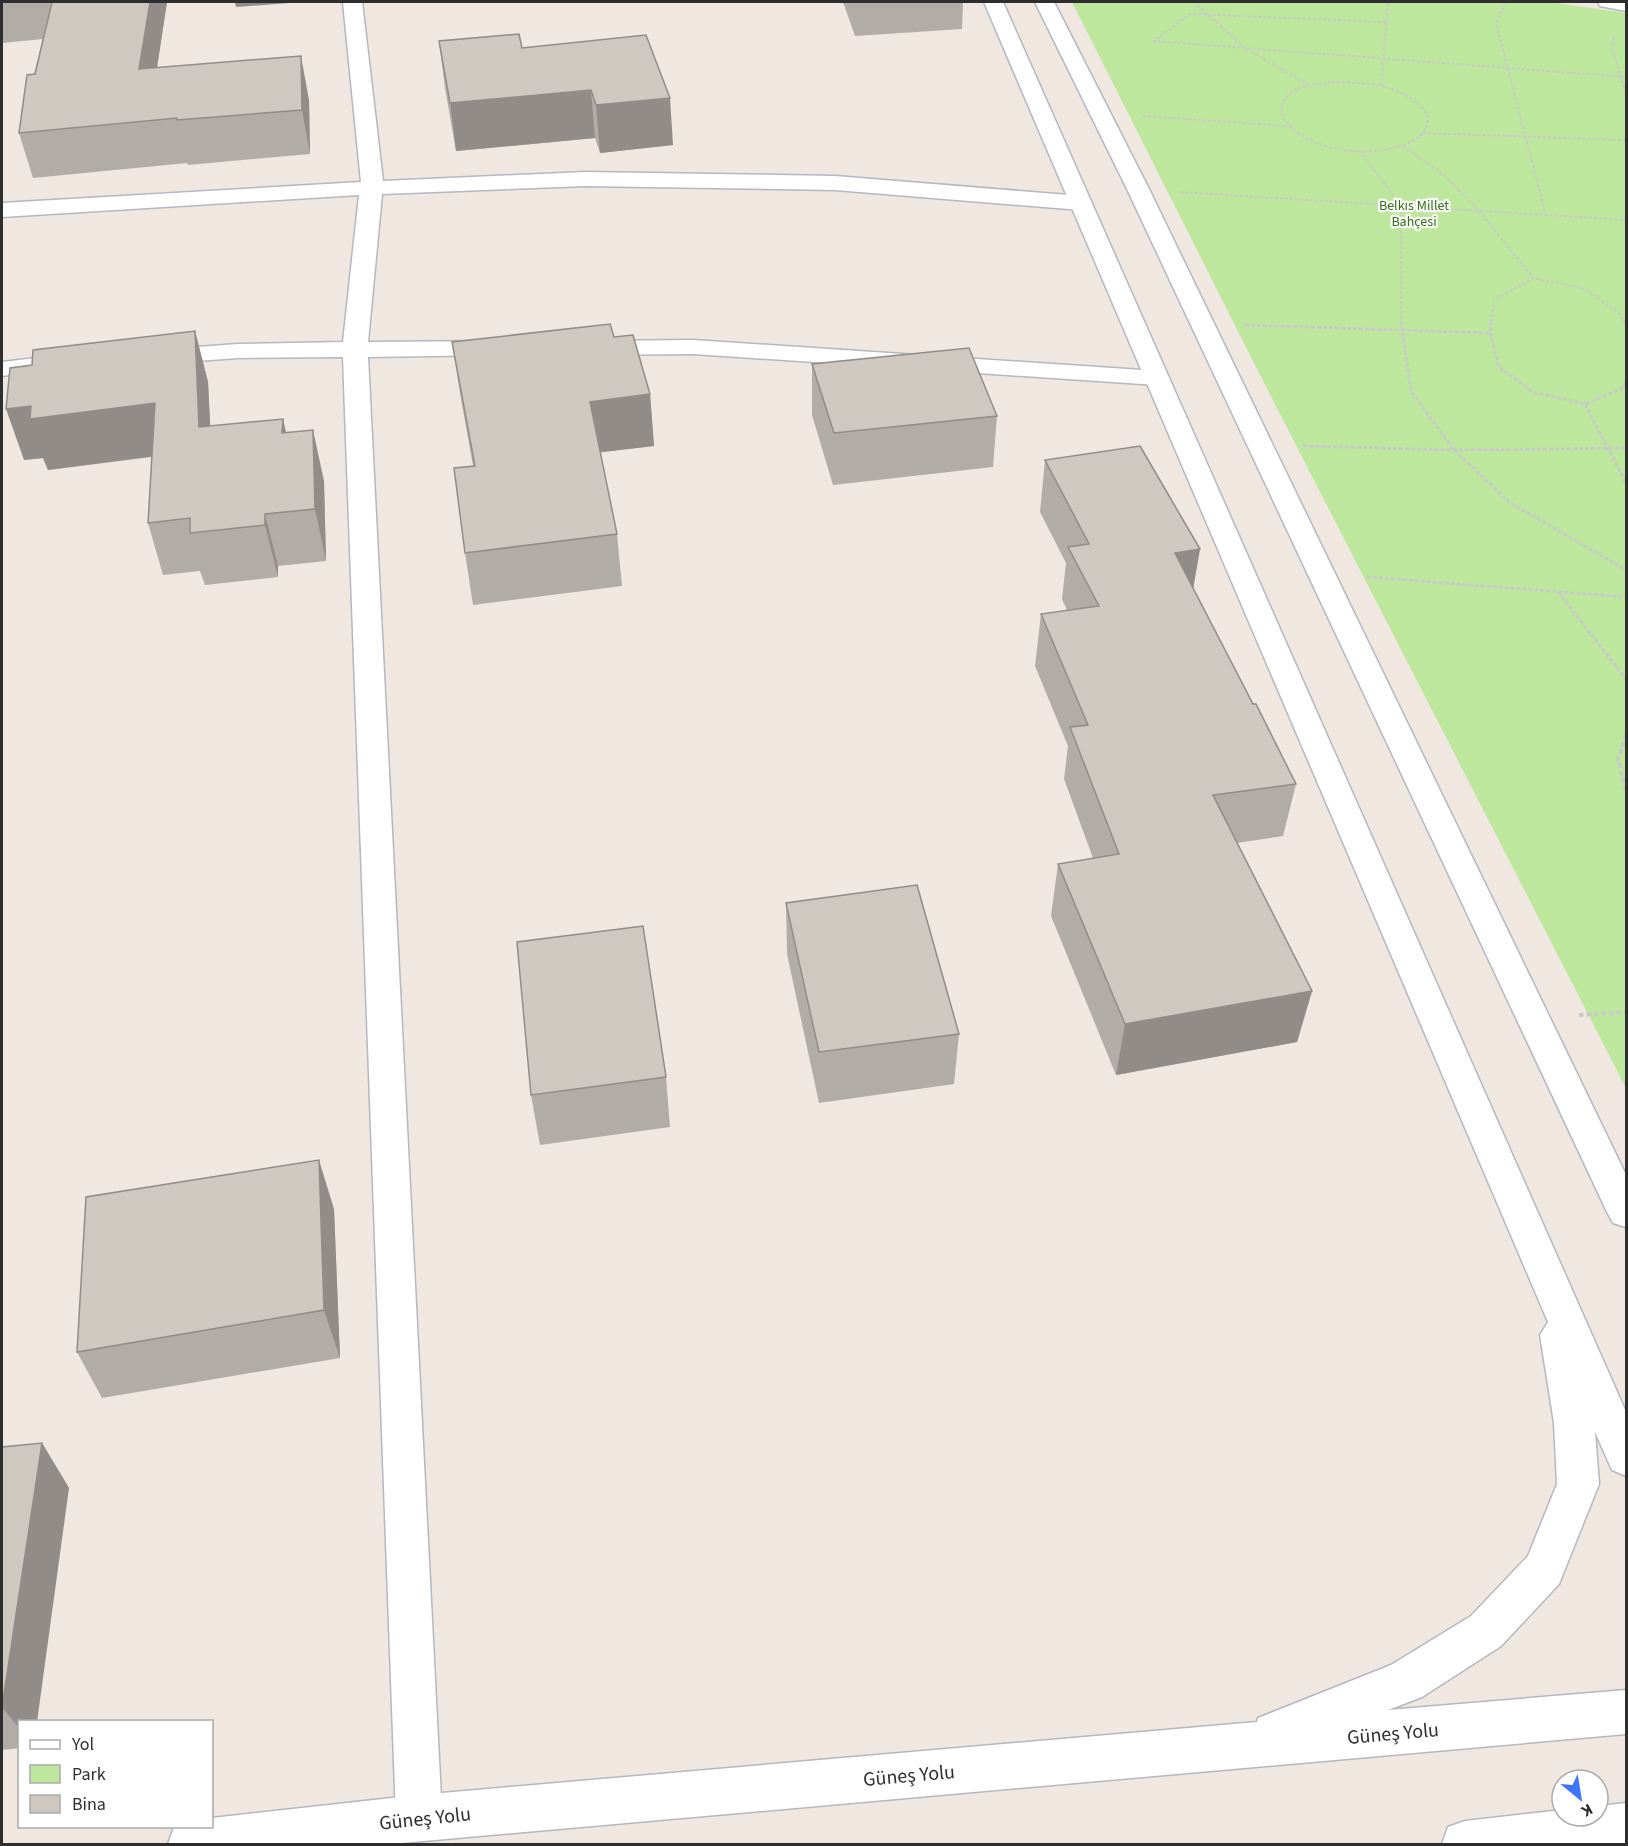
<svg xmlns="http://www.w3.org/2000/svg" width="1628" height="1846" viewBox="0 0 1628 1846" font-family="'Source Sans 3',sans-serif">
<rect width="100%" height="100%" fill="#efe7e0"/>
<path fill="#bde79c" d="M1072,2H1550L1626,13V1088L1258,371Z"/>
<g fill="none" stroke-linecap="round" stroke-linejoin="round">
<defs>
<g id="minor">
<path d="M343,2H362L383,181L585,172L835,176L1081,196L1089,198L1092,203L1089,208L1081,210L835,190L585,186L382,194L368,342L497,341L506,343L509,348L506,353L497,355L368,357L442,1818L435,1834L419,1841L403,1834L396,1818L343,357L238,358L156,364L147,362L144,357L147,352L156,350L238,344L343,342L359,195L2,217V203L361,182Z"/>
<path d="M1598,2H1626V11L1600,6Z"/>
<path d="M693,340L1157,371L1166,373L1169,378L1166,383L1157,385L693,354L591,355L582,353L579,348L582,343L591,341Z"/>
<path d="M53,356L62,358L65,363L62,368L2,376V362Z"/>
</g>
<g id="tertiary">
<path d="M984,2H1003L1626,1412V1476L1612,1470L1595,1432L1599,1484L1559,1584L1501,1646L1422,1697L1388,1710L1626,1690V1734L390,1844H168L174,1827L212,1826V1818L419,1795L1257,1722L1258,1718L1391,1665L1471,1616L1528,1556L1557,1484L1554,1423L1540,1335L1548,1322Z"/>
<path d="M1035,2H1054L1149,189L1626,1175V1227L1613,1223L1607,1212L1127,189Z"/>
<path d="M1626,1803V1844H1442L1448,1827L1465,1821L1562,1810V1816H1598V1806Z"/>
</g>
</defs>
<use href="#minor" stroke="#b4b8c1" stroke-width="3"/>
<use href="#tertiary" stroke="#b4b8c1" stroke-width="3"/>
<g stroke="#c9c9c9" stroke-width="2" stroke-dasharray="3 2" stroke-linecap="butt">
<path d="M1194,2L1245,48L1309,85"/>
<path d="M1506,2L1496,23L1546,215"/>
<path d="M1386,22L1190,14L1154,41L1626,77"/>
<path d="M1614,37L1612,48L1626,94"/>
<path d="M1332,82C1362,82 1401,84 1422,108C1428,114 1430,121 1426,128C1421,138 1410,143 1400,146C1372,156 1332,152 1306,138C1286,127 1268,105 1296,90C1307,85 1320,84 1332,82Z"/>
<path d="M1381,86L1388,2"/>
<path d="M1143,116L1288,126"/>
<path d="M1423,133L1626,140"/>
<path d="M1403,146L1445,176L1479,211L1533,278L1585,289L1619,313L1625,322"/>
<path d="M1359,150L1401,206V322"/>
<path d="M1180,192L1626,220"/>
<path d="M1491,322L1494,300L1533,278"/>
</g>
<g stroke="#c9c9c9" stroke-width="3" stroke-dasharray="4 2" stroke-linecap="butt">
<path d="M1401,321L1411,391L1454,450L1509,502L1626,570"/>
<path d="M1491,321L1490,333L1499,367L1533,392L1585,404L1623,388L1626,381"/>
<path d="M1624,321L1626,323"/>
<path d="M1245,325L1490,333"/>
<path d="M1585,404L1626,483"/>
<path d="M1303,446L1454,450L1626,448"/>
<path d="M1367,577L1626,597"/>
<path d="M1558,592L1626,679"/>
</g>
<g stroke="#c9c9c9" stroke-width="4" stroke-dasharray="4.5 3" stroke-linecap="butt">
<path d="M1626,735L1618,759L1626,792"/>
<path d="M1579,1015L1626,1012"/>
</g>
<use href="#minor" fill="#fff" fill-rule="evenodd"/>
<use href="#tertiary" fill="#fff" fill-rule="evenodd"/>
</g>
<g fill="#b2aca6">
<path d="M2,2H167L157,68L309,100L310,154L188,165L187,163L33,178L19,133L43,39L2,43Z"/>
<path d="M843,2H963L962,29L855,36Z"/>
<path d="M646,35L673,145L600,153L595,138L456,151L445,88L439,41L522,48Z"/>
<path d="M195,331L208,382L210,426L283,419L286,433L324,481L326,561L278,566V577L205,585L200,571L163,575L148,523L152,457L48,470L43,458L24,460L32,365Z"/>
<path d="M614,337L650,394L654,446L600,452L617,534L622,586L473,605L465,553L473,466L460,393L452,342Z"/>
<path d="M812,364L997,416L993,467L833,485L812,415Z"/>
<path d="M1045,460L1200,549L1193,588L1253,704L1296,784L1283,836L1237,843L1312,991L1297,1042L1116,1075L1051,916L1058,864L1093,858L1064,779L1068,746L1035,666L1041,614L1067,610L1062,599L1066,563L1040,512Z"/>
<path d="M786,903L959,1034L954,1084L819,1103L787,954Z"/>
<path d="M666,1077L670,1127L540,1145L531,1095Z"/>
<path d="M334,1209L340,1358L102,1398L77,1352Z"/>
<path d="M42,1443L69,1488L20,1722V1748L2,1750V1447Z"/>
</g>
<g fill="#918c87">
<path d="M150,2H167L150,113L139,69Z"/>
<path d="M235,2H302L236,7Z"/>
<path d="M301,56L309,100L310,154L302,110Z"/>
<path d="M591,90L595,138L456,151L450,103Z"/>
<path d="M670,98L673,145L600,153L596,105Z"/>
<path d="M195,331L208,382L213,479L199,427Z"/>
<path d="M650,394L654,446L595,453L590,402Z"/>
<path d="M155,403L170,454L48,470L43,458L24,460L6,409L31,406Z"/>
<path d="M283,419L294,470L282,433Z"/>
<path d="M313,430L324,481L326,561L315,509Z"/>
<path d="M265,514L278,566V577L265,525Z"/>
<path d="M1200,549L1191,601L1175,553Z"/>
<path d="M1312,991L1297,1042L1116,1075L1125,1024Z"/>
<path d="M319,1160L334,1209L340,1358L324,1310Z"/>
<path d="M42,1443L69,1488L37,1722H20V1729L2,1707Z"/>
</g>
<g fill="#cfc8c1" stroke="#918c87" stroke-width="1.5">
<path d="M52,2H150L139,69L301,56L302,110L177,120V118L19,133L27,75L35,74Z"/>
<path d="M519,34L522,48L646,35L670,98L596,105L591,90L450,103L439,41Z"/>
<path d="M610,324L614,337L633,335L650,394L590,402L617,534L465,553L454,468L475,466L452,342Z"/>
<path d="M195,331L199,427L283,419L282,433L313,430L315,509L265,514V525L190,533V518L148,523L155,403L30,419L31,406L6,409L10,368L32,365L33,350Z"/>
<path d="M969,348L997,416L834,433L812,364Z"/>
<path d="M1140,446L1200,549L1175,553L1253,704H1256L1296,784L1213,795L1312,991L1125,1024L1058,864L1119,854L1070,727L1088,725L1041,614L1099,606L1068,547L1089,544L1045,460Z"/>
<path d="M917,885L959,1034L819,1052L786,903Z"/>
<path d="M643,926L666,1077L531,1095L517,942Z"/>
<path d="M319,1160L324,1310L77,1352L86,1197Z"/>
<path d="M42,1443L2,1707V1447Z"/>
</g>
<g text-anchor="middle" stroke-width="4.5" stroke-linejoin="round" paint-order="stroke">
<g font-size="14" fill="#337019" stroke="#fff">
<text x="1414" y="210">Belkıs Millet<tspan x="1414" dy="16">Bahçesi</tspan></text>
</g>
<g font-size="20" fill="#2e2e2e" stroke="#fff">
<text transform="translate(1393 1733) rotate(-5)" y="7">Güneş Yolu</text>
<text transform="translate(909 1775) rotate(-5)" y="7">Güneş Yolu</text>
<text transform="translate(425 1818) rotate(-6)" y="7">Güneş Yolu</text>
</g>
</g>
<rect width="1628" height="1846" fill="none" stroke="#2e2e2e" stroke-width="6"/>
<rect x="18" y="1720" width="195" height="108" fill="#ffffff" stroke="#ababab" stroke-width="1.5"/>
<rect x="30" y="1740" width="30" height="9" fill="#ffffff" stroke="#ababab" stroke-width="1.5"/>
<text x="72" y="1750" font-size="18" fill="#2e2e2e">Yol</text>
<rect x="30" y="1765" width="30" height="18" fill="#bde79c" stroke="#ababab" stroke-width="1.5"/>
<text x="72" y="1780" font-size="18" fill="#2e2e2e">Park</text>
<rect x="30" y="1795" width="30" height="18" fill="#cfc8c1" stroke="#ababab" stroke-width="1.5"/>
<text x="72" y="1810" font-size="18" fill="#2e2e2e">Bina</text>
<g transform="translate(1580 1798) rotate(150)"><circle r="28" fill="#ffffff" stroke="#ababab" stroke-width="1.5"/>
<path d="M0-4.5L10 22L0 15L-10 22Z" fill="#3e75ff"/>
<text y="-9" font-size="16" font-weight="bold" text-anchor="middle" fill="#2e2e2e">K</text>
</g>
</svg>
